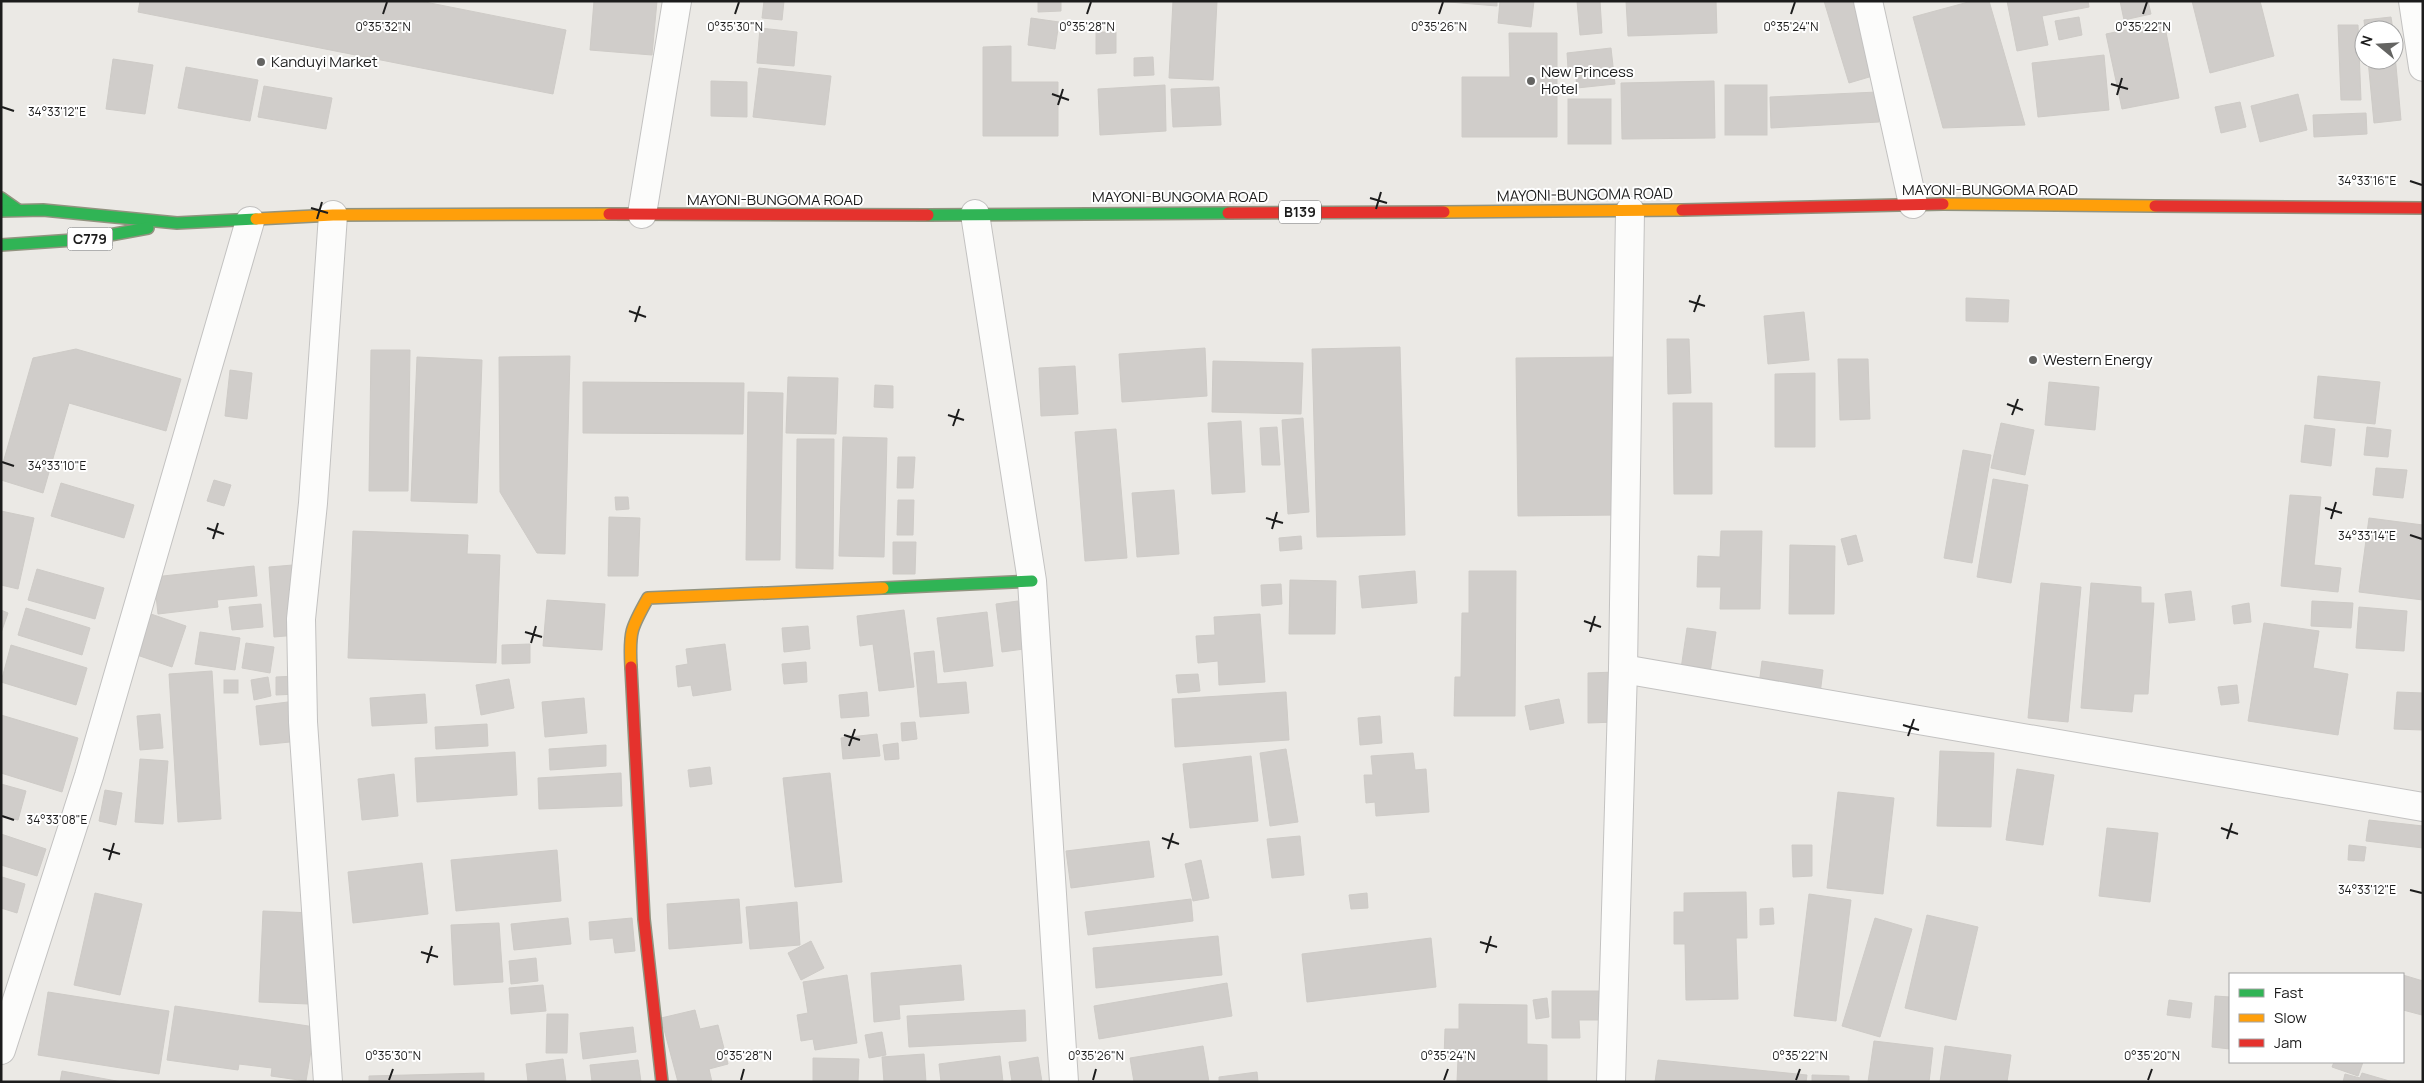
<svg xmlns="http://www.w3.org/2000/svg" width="2424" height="1083" viewBox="0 0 2424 1083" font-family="Manrope,sans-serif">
<rect width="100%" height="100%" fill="#ebe9e5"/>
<g fill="#d0cdca" stroke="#cecbc7">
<path d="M140,1H420L566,30L553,94L138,12Z"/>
<path d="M594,1H657L652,55L590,50Z"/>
<path d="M764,1H784L782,20L762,18Z"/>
<path d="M1038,1H1061V11L1038,12Z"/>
<path d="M1173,1H1217L1213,80L1169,78Z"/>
<path d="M1437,1H1497V6Z"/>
<path d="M1500,1H1534L1531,27L1498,23Z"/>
<path d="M1577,1H1600L1602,33L1580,35Z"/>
<path d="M1626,1H1716L1717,33L1628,36Z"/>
<path d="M1824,1H1853L1876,75L1849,83Z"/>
<path d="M1972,1H1989L2025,125L1943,128L1913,17Z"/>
<path d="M2007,1H2088L2089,7L2042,16L2048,45L2017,51Z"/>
<path d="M2120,1H2148L2151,14L2124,20Z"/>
<path d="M2192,1H2260L2274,56L2210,73Z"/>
<path d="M2079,17L2082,35L2059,40L2055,21Z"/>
<path d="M2391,17L2393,30H2365L2364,20Z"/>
<path d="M1031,18L1059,22L1055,49L1028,45Z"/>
<path d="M2164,22L2179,98L2122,109L2106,34Z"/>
<path d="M2338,25H2358L2361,100H2341Z"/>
<path d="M760,28L797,32L794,66L757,63Z"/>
<path d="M1096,32H1116V53L1096,54Z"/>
<path d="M1509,33H1557V137H1462V77H1510Z"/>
<path d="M2394,44L2401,120L2374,123L2368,60H2394Z"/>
<path d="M1011,46V82H1058V136H983V47Z"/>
<path d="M1611,48L1615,84L1577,88L1575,67L1568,68L1567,53Z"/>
<path d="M2104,55L2109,110L2038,117L2032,63Z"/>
<path d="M1153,57L1154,75L1134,76V58Z"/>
<path d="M113,59L153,65L145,114L106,109Z"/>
<path d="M186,67L258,80L250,121L178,108Z"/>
<path d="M759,68L831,76L825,125L753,117Z"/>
<path d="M711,81L747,82V117L711,116Z"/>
<path d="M1714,81L1715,138L1622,139L1621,83Z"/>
<path d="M1165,85L1166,131L1100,135L1098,89Z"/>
<rect x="1725" y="85" width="42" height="50"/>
<path d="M264,86L332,98L326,129L258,117Z"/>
<path d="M1219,87L1221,125L1173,127L1171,89Z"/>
<path d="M1877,92L1879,122L1771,128L1770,97Z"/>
<path d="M2298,94L2307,130L2260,142L2251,106Z"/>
<rect x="1568" y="99" width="43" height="45"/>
<path d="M2240,102L2246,127L2221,133L2215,107Z"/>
<path d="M2366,113L2367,134L2314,137L2313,115Z"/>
<path d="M1966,298L2009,300L2008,322L1966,321Z"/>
<path d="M1804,312L1809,360L1768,364L1764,316Z"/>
<path d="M1667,339H1689L1691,393L1668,394Z"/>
<path d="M1400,347L1405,535L1317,537L1312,349Z"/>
<path d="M1205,348L1207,396L1122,402L1119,354Z"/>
<path d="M76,349L181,379L166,431L69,403L43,493L1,480V470L33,358Z"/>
<path d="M371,350H410L408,491H369Z"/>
<path d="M570,356L565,554L537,553L500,492L499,357Z"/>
<path d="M417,357L482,360L477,503L411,501Z"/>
<path d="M1618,357L1619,515L1518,516L1516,358Z"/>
<path d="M1838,359H1868L1870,419L1840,420Z"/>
<path d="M1213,361L1303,363L1301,414L1212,412Z"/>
<path d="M1075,366L1078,414L1041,416L1039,368Z"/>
<path d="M230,370L252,373L247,419L225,416Z"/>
<path d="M1815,373V447H1775V374Z"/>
<path d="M2318,376L2380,382L2375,424L2314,418Z"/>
<path d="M788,377L838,378L836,434L786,433Z"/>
<path d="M583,382L744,383L743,434L583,433Z"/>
<path d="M2049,382L2099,387L2095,430L2045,425Z"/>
<path d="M875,385L893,386V408L874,407Z"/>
<path d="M748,392L783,393L780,560H746Z"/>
<path d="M1673,403H1712V494H1674Z"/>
<path d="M1303,418L1309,512L1288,514L1282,420Z"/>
<path d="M1241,421L1245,492L1212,494L1208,423Z"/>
<path d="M2001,423L2034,430L2025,475L1991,468Z"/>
<path d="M2305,425L2335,429L2331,466L2301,462Z"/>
<path d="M1277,427L1280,465H1262L1260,428Z"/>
<path d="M2367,427L2391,430L2388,457L2364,455Z"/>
<path d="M1116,429L1127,558L1085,561L1075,432Z"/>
<path d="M843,437L887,438L884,557L839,556Z"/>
<path d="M797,439H834L833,569L796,568Z"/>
<path d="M1963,450L1991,455L1972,563L1944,558Z"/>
<path d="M898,457H915L913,488H897Z"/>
<path d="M2376,468L2407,470L2403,498L2373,495Z"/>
<path d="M1993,479L2028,485L2011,583L1977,577Z"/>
<path d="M214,480L231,485L224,506L207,501Z"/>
<path d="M61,483L134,505L124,538L51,516Z"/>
<path d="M1174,490L1179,554L1137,557L1132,493Z"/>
<path d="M2290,495L2321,497L2314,565L2341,568L2338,592L2281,586Z"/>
<path d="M615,497H628L629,509L616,510Z"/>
<path d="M898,500H914L913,535H897Z"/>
<path d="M1,511L34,518L18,589L1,585Z"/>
<path d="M609,517L640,518L638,576H608Z"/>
<path d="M2369,518L2423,525V600L2359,592Z"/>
<path d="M353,531L468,535L467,554L500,555L496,663L348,658Z"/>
<path d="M1721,531H1762L1760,609H1720L1721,587H1697L1698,556L1720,557Z"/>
<path d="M1856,535L1863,561L1848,565L1841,539Z"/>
<path d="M1301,536L1302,549L1280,551L1279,538Z"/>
<path d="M893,542H916L915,574H893Z"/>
<path d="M1790,545L1835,546L1834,614H1789Z"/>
<path d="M293,565L297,635L274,637L269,567Z"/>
<path d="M254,566L257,596L217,600L218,607L158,614L154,577Z"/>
<path d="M37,569L104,588L95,619L28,600Z"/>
<path d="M1415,571L1417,603L1362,608L1359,576Z"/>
<path d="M1469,571H1516L1515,716H1454L1455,677H1461L1462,613H1469Z"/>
<path d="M1290,580L1336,581L1335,634H1289Z"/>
<path d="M2041,583L2081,587L2068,722L2028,718Z"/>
<path d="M2091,583L2141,587V603H2154L2148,694H2134L2132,712L2081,708Z"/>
<path d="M1281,584L1282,604L1262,606L1261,585Z"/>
<path d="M2191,591L2195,620L2169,623L2165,594Z"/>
<path d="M547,600L605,604L602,650L543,646Z"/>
<path d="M1018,601L1024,649L1002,652L996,604Z"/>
<path d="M2312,601L2353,603L2351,628L2311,626Z"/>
<path d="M2249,603L2251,622L2234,624L2232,606Z"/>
<path d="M261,604L263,627L232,630L229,607Z"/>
<path d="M2359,607L2407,611L2404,651L2356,648Z"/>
<path d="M26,608L90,628L82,655L18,635Z"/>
<path d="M1,610L8,613L1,633Z"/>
<path d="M904,610L914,687L879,691L873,644L860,646L857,616Z"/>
<path d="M987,612L993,666L944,672L937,618Z"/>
<path d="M148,613L186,626L172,667L134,654Z"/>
<path d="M1260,614L1265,682L1219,685L1218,661L1198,663L1196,636L1215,635L1214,617Z"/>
<path d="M2264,623L2319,631L2313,668L2348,674L2338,735L2248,721Z"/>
<path d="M808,626L810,649L784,652L782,628Z"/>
<path d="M1687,628L1716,632L1710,673L1681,669Z"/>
<path d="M200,632L240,638L235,670L195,664Z"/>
<path d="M246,643L274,647L270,673L242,668Z"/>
<path d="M530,644V663L502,664V645Z"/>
<path d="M725,644L731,690L693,696L691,685L678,687L676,666L688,664L686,649Z"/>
<path d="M11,645L87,668L76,705L1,682Z"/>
<path d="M934,651L937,684L966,682L969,713L920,717L914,653Z"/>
<path d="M1762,661L1823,670L1820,694L1759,685Z"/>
<path d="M806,662L807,682L784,684L782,664Z"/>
<path d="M212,671L221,819L178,822L169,674Z"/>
<path d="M1616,672L1617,722L1588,723V673Z"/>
<path d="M1198,674L1200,691L1178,693L1176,675Z"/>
<path d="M296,676L297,694L276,695V677Z"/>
<path d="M268,677L271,696L254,700L251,680Z"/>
<path d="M509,679L514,708L481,715L476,685Z"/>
<rect x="224" y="680" width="14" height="13"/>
<path d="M2237,685L2239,703L2221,705L2218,687Z"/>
<path d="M867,692L869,716L841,718L839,695Z"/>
<path d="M1286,692L1289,740L1175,747L1172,699Z"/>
<path d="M2397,692L2423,693V730L2394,729Z"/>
<path d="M425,694L427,723L372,726L370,698Z"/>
<path d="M584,698L587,733L545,737L542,702Z"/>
<path d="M1559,699L1564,723L1530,730L1525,706Z"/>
<path d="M296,701L300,741L260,745L256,706Z"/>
<path d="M160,714L163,748L140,750L137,716Z"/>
<path d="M1,715L78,738L62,792L1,773Z"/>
<path d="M1380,716L1382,743L1360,745L1358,718Z"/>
<path d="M915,722L917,739L902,741L901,723Z"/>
<path d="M487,724L488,746L436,749L435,727Z"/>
<path d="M877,734L880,756L843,759L841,738Z"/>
<path d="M898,743L899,759L885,760L883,745Z"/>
<path d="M606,745V766L550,770L549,749Z"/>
<path d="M1286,749L1298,822L1270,826L1260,753Z"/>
<path d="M1940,751L1994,753L1991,827L1937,826Z"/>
<path d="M515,752L517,795L417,802L415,758Z"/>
<path d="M1413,753L1415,770L1426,769L1429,812L1376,816L1375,802L1366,803L1364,775H1373L1371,756Z"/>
<path d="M1251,756L1258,821L1190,828L1183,764Z"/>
<path d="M140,759L168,761L163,824L135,822Z"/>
<path d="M710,767L712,784L690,787L688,770Z"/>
<path d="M2017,769L2054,775L2043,845L2006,840Z"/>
<path d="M621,773L622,806L539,809L538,778Z"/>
<path d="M830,773L842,882L795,887L783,778Z"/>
<path d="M394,774L398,816L362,820L358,779Z"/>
<path d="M1,784L26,791L18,820L1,816Z"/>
<path d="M105,790L122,793L116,825L99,821Z"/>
<path d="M1838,792L1894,798L1883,894L1827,888Z"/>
<path d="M2369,820L2423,826V848L2366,841Z"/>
<path d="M2107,828L2158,833L2150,902L2099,896Z"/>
<path d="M1,834L46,849L37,876L1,865Z"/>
<path d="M1300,836L1304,875L1272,878L1267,839Z"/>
<path d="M1149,841L1154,877L1071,888L1066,851Z"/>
<path d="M1792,845H1812V876L1793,877Z"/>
<path d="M2349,845L2366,847L2364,861L2348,860Z"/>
<path d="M557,850L561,901L456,911L451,860Z"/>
<path d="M1201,860L1209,898L1193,901L1185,864Z"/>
<path d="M422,863L428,914L353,923L348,872Z"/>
<path d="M2,877L25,884L17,913L1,908Z"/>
<path d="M1746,892L1747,938H1736L1738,999L1686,1000L1685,944H1674V912H1684V893Z"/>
<path d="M95,893L142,904L120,995L74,985Z"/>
<path d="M1367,893L1368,908L1351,909L1349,895Z"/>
<path d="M1809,894L1851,900L1836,1021L1794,1016Z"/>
<path d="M739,899L742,943L669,949L667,904Z"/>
<path d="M1191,899L1193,921L1088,935L1085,912Z"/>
<path d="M797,902L800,945L750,949L746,907Z"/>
<path d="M1773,908L1774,924L1760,925V909Z"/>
<path d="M263,911L313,913L309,1004L259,1002Z"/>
<path d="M1927,915L1978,927L1956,1020L1905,1008Z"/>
<path d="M568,918L571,944L514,950L511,924Z"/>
<path d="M632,918L635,951L615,953L613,938L590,940L589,922Z"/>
<path d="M1875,918L1912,929L1880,1037L1842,1026Z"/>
<path d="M499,923L503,982L454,985L451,925Z"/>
<path d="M1218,936L1222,975L1096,988L1093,948Z"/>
<path d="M1431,938L1436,987L1307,1002L1302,954Z"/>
<path d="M811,941L824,968L801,980L788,953Z"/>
<path d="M536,958L538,981L511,984L509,961Z"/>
<path d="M961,965L964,1000L899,1005L900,1019L874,1022L871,973Z"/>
<path d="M847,975L857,1043L815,1050L813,1039L801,1041L797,1015L808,1013L803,982Z"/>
<path d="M2403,975L2423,981L2422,1015L2403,1010Z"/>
<path d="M1227,983L1232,1016L1099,1039L1094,1006Z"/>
<path d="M543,985L546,1011L511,1014L509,988Z"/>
<path d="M1552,991H1601V1020H1579L1580,1038H1552Z"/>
<path d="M48,992L169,1011L159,1074L38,1055Z"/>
<path d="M2215,996L2230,997V1049L2212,1047Z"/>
<path d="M1547,998L1549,1017L1536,1019L1533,1000Z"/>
<path d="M2169,1000L2192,1003L2190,1018L2167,1015Z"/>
<path d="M1459,1004L1527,1005V1044L1547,1045V1082H1457L1458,1059H1444L1445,1029H1459Z"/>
<path d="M175,1006L315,1027L306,1081L271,1076L272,1068L239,1064L238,1070L167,1060Z"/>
<path d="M695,1010L700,1029L718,1025L728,1064L709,1069L712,1082H678L661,1018Z"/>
<path d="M1025,1010L1026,1041L909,1047L907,1016Z"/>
<path d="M547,1014H568L567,1053H546Z"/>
<path d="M633,1027L636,1052L583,1059L580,1033Z"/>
<path d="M882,1032L886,1055L869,1058L865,1035Z"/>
<path d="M1874,1041L1933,1048L1929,1082H1868Z"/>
<path d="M1203,1046L1209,1082H1134L1130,1058Z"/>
<path d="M1945,1046L2011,1055L2007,1082H1940Z"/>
<path d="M924,1054L926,1082H884L882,1057Z"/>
<path d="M1000,1056L1003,1082H941L939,1064Z"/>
<path d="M1038,1057L1042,1082H1012L1009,1062Z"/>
<path d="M813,1058L859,1059L858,1082H813Z"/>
<path d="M563,1059L566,1082H528L526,1064Z"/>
<path d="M638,1060L641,1082H592L590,1065Z"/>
<path d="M1658,1060L1807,1075L1806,1082H1655Z"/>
<path d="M2334,1062H2363L2358,1076L2332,1067Z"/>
<path d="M62,1071L122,1082H60Z"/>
<path d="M1257,1072L1258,1082H1219V1077Z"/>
<path d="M484,1073V1082H369V1076Z"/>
<path d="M2362,1073L2393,1082H2343L2345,1074L2360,1078Z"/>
<path d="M1812,1075L1849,1076V1082H1812Z"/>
</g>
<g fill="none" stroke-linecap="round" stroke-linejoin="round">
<defs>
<g id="street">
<path d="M1868,1L1913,204"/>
<path d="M2413,1L2423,67"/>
<path d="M642,214L677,1"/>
<path d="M975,214L1032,581L1064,1082"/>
<path d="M1623,669L2423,807"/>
<path d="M1,1050L89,776L250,221"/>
<path d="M328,1082L303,722L301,619L313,503L333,215"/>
<path d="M1611,1082L1623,669L1630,211"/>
</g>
<g id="fast">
<path d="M1,198L18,210"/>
<path d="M1,211L43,210L177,223L256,219"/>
<path d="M928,215L1228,213"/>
<path d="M1,245L88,239L148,228"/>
<path d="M883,588L1032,581"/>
</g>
<g id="slow">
<path d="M1943,204L2155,206"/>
<path d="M1444,212L1682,210"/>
<path d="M256,219L333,215L609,214"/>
<path d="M631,667C629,632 631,628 648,598L883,588"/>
</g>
<g id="jam">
<path d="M2155,206L2423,208"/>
<path d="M1682,210L1943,204"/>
<path d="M1228,213L1444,212"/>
<path d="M609,214L928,215"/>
<path d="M631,667L644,919L662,1082"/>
</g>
</defs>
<use href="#street" stroke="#c3c2c1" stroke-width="30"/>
<use href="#fast" stroke="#91937f" stroke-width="14"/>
<use href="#slow" stroke="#91937f" stroke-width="14"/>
<use href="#jam" stroke="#91937f" stroke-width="14"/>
<use href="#street" stroke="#fcfcfb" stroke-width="28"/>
<use href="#fast" stroke="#30b455" stroke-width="11"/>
<use href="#slow" stroke="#ff9f0a" stroke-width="11"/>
<use href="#jam" stroke="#e5322d" stroke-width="11"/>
</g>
<path fill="none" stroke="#1c1c1c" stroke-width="2" d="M383,14L387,2M735,14L739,2M1087,14L1091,2M1439,14L1443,2M1791,14L1795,2M2143,14L2147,2M2111,84L2128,89M1052,94L1069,100M2117,95L2122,78M1058,105L1063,89M2,107L14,111M2410,181L2422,185M1370,198L1387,203M311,208L328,213M1376,209L1381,192M317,219L322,202M1689,301L1705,306M629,311L646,317M1694,312L1700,295M635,322L640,306M2007,404L2023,410M948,415L964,420M2012,415L2018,399M953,426L959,409M2,462L14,466M2325,508L2342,513M1266,518L1283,523M2331,519L2336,502M207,528L224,534M1272,529L1277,512M2410,535L2422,539M213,539L218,523M1584,621L1601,627M525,632L542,637M1590,632L1595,616M531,643L536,626M1903,725L1919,730M844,735L860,740M1908,736L1914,719M849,746L855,729M2,816L14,820M2221,828L2238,834M1162,838L1179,844M2227,839L2232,823M103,849L120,854M1168,849L1173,833M109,860L114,843M2410,890L2422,893M1480,942L1497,947M421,952L438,957M1486,953L1491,936M427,963L432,946M389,1080L393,1069M741,1080L744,1069M1093,1080L1096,1069M1444,1080L1448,1069M1796,1080L1800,1069M2148,1080L2152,1069"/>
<g fill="#646462" stroke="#fff" stroke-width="2">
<circle cx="261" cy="62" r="5"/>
<circle cx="1531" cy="81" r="5"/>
<circle cx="2033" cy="360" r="5"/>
</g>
<g text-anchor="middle" stroke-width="4" stroke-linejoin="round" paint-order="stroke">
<g fill="#fff" stroke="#606060" stroke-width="1">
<rect x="1279" y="200.5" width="42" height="23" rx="4"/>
<rect x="67.5" y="227.5" width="45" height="23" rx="4"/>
</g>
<g font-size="14" font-weight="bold" fill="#1c1c1c">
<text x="1300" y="217">B139</text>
<text x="90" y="244">C779</text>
</g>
<g font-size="15" fill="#1c1c1c" stroke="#fff" text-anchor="start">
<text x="271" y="67">Kanduyi Market</text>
<text x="1541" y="77">New Princess<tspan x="1541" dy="17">Hotel</tspan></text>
<text x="2043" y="365">Western Energy</text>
</g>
<g font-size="15" fill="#1c1c1c" stroke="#fff">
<text x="1990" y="195">MAYONI-BUNGOMA ROAD</text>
<text transform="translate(1585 195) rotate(-1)" y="5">MAYONI-BUNGOMA ROAD</text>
<text x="1180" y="202">MAYONI-BUNGOMA ROAD</text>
<text x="775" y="205">MAYONI-BUNGOMA ROAD</text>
</g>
</g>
<g font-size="12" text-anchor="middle" fill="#1c1c1c" stroke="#fff" stroke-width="4" stroke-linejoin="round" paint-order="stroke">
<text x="383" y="31">0°35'32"N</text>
<text x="735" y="31">0°35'30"N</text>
<text x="1087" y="31">0°35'28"N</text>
<text x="1439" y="31">0°35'26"N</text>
<text x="1791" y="31">0°35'24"N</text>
<text x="2143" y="31">0°35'22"N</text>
<text x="57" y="116">34°33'12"E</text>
<text x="2367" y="185">34°33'16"E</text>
<text x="57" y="470">34°33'10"E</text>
<text x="2367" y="540">34°33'14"E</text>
<text x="57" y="824">34°33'08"E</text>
<text x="2367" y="894">34°33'12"E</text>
<text x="2152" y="1060">0°35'20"N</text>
<text x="393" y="1060">0°35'30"N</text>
<text x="744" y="1060">0°35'28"N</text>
<text x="1096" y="1060">0°35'26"N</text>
<text x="1448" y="1060">0°35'24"N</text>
<text x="1800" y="1060">0°35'22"N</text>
</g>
<rect width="2424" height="1083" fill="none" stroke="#1c1c1c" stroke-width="5"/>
<rect x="2229" y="973" width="175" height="90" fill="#ffffff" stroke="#a4a4a4"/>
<rect x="2239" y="989" width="25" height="8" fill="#30b455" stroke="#a4a4a4"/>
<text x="2274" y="998" font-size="15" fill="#1c1c1c">Fast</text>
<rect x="2239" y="1014" width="25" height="8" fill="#ff9f0a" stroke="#a4a4a4"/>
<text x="2274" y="1023" font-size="15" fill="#1c1c1c">Slow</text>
<rect x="2239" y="1039" width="25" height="8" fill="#e5322d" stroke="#a4a4a4"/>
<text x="2274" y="1048" font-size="15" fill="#1c1c1c">Jam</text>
<g transform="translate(2379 45) rotate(288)"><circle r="24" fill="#ffffff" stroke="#a4a4a4"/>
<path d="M0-4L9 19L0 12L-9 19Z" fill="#646462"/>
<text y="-8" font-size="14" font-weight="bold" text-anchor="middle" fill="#1c1c1c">N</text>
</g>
</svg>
